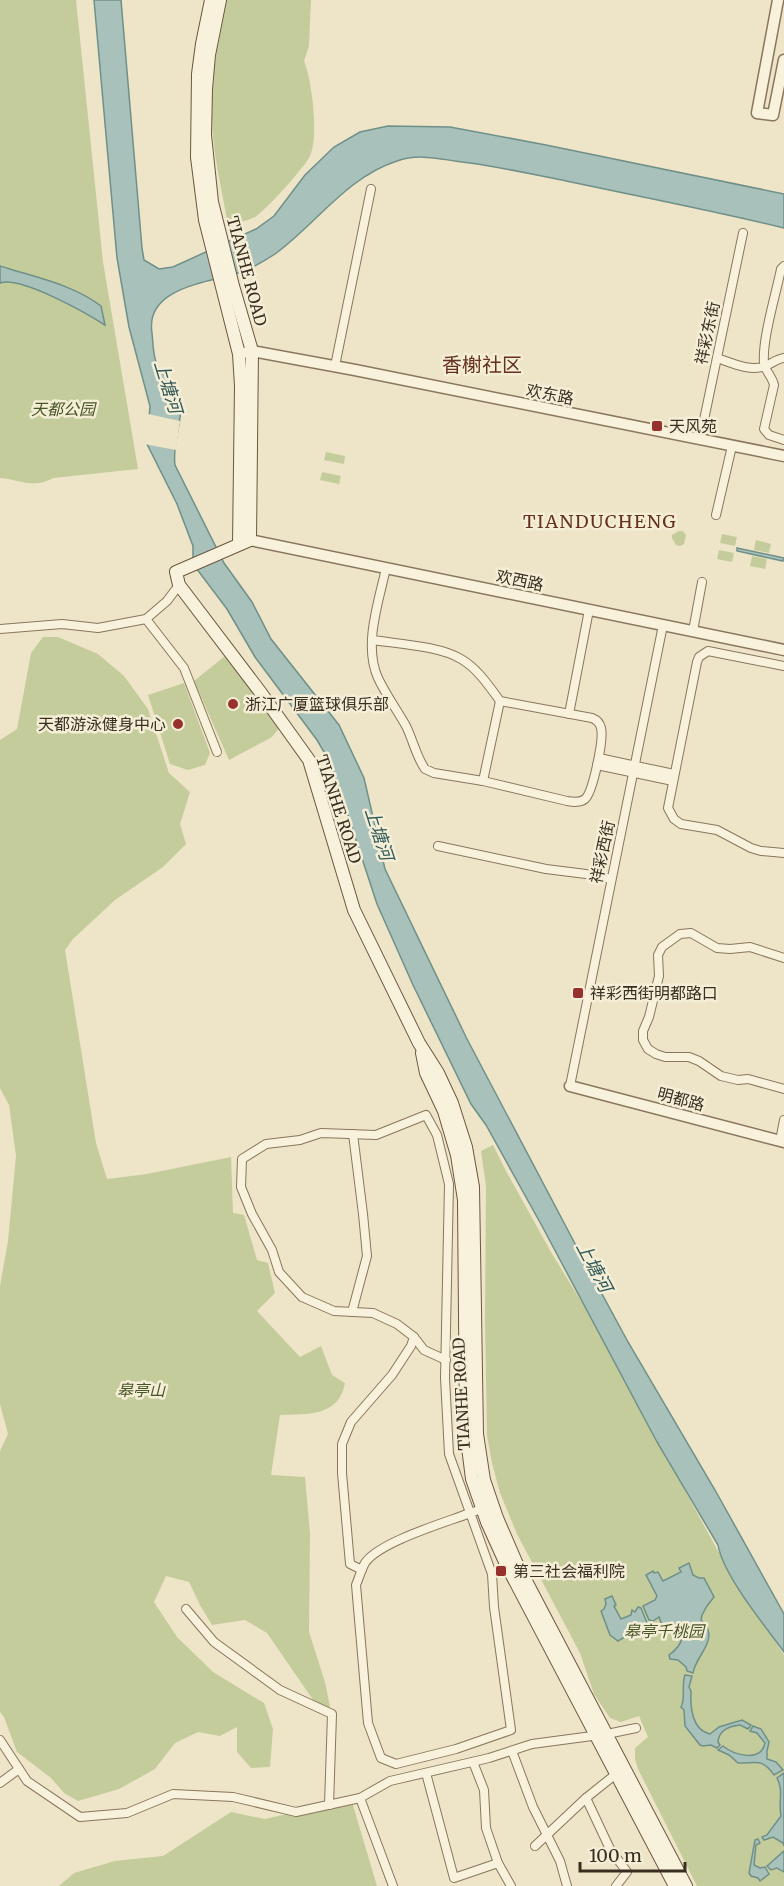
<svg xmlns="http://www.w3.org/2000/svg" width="784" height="1886" viewBox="0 0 784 1886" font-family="Merriweather,'Noto Sans SC',serif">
<rect width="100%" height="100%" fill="#eee4c7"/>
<g fill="#c4cc9b">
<path d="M0,0H76L103,262L138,469L53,478C34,489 21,480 0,478Z"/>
<path d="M224,0H311L309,46L304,61C312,81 319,135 310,156C305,167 265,211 255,217C246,221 237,223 228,225C222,190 213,155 212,120C211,79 218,40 224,0Z"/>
<path d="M326,452L345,456L344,464L324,460Z"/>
<path d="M322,472L341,476L339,484L320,480Z"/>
<path d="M641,517L645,518L647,522L649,518L656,519L653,529H650L647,524L636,522Z"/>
<path d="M679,531H683L686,535L684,544L680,546L676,545L672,538V535Z"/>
<path d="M722,534L737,537L735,546L720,543Z"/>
<path d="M756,540L771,544L769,553L754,550Z"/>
<path d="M719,550L734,553L732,562L717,559Z"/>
<path d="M752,556L767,559L765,569L750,566Z"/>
<path d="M43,637H58L98,654L124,676L148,709L169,773L190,792L180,824L186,844L163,867L115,900L73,939L65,950L96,1143L107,1179L147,1174L231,1157L233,1213L244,1215L257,1260L268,1263L275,1293L257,1311L300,1357L321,1346L332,1375L345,1383C339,1417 307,1414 280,1415L271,1475L305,1477L310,1533L309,1632L325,1682L330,1707H318L267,1633L245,1620L212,1625L200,1605L189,1582L166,1576L154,1602L177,1637L213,1672L264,1703L273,1729L270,1767L251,1768L237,1752V1727L220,1736L198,1732L175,1743L155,1769L119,1789L78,1801L64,1793L51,1778L17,1752L4,1717L0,1712V1451L8,1434L0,1404V1286L8,1241L16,1156L9,1105L0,1088V740L17,729L31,653Z"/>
<path d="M225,656L280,727L272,737L229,760L194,681Z"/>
<path d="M184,683L210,753L205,765L188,770L170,764L148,695Z"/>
<path d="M493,1145L506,1171L551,1252L584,1306L718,1551L750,1604L784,1655V1886H697L638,1769L635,1759V1748L648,1737L639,1716L621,1722L610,1718L594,1694L580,1653L517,1534L500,1493L492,1463L487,1435L485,1321L486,1186L481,1151Z"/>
<path d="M352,1802L377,1886H59L74,1873L115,1861L163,1856L231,1812L265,1819L287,1814Z"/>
</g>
<g fill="#a8c2bb" stroke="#6f9089" stroke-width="1.5">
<path d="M94,0H121L142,248L144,260L159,269L173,267L256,229L274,216L305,175L334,147L360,132L388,126L450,127L546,145L784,194V228C710,210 636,196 562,180C526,173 491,165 455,161C435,158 416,154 397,161C347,177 316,224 275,254C263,262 249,270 235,274C204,283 145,289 152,333C153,343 153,356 157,365C163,379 180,386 181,402C182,424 172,444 175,465L224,563L252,602L271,639L339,725L364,778L385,869L467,1039L582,1257L628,1342L715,1490L784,1614V1652C765,1626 723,1575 718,1545L657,1442L542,1226L486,1125L471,1104L413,985L377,904L331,764L317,740L255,657L227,609L193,564V546L177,504L147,444L150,406L129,327L117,258Z"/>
<path d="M0,266C34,277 72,284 101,306L105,325C86,313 21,276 0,283Z"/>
<path d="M737,548L784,558L783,561L737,551Z"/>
<path d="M689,1563L693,1575L699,1578H704L714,1597L707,1606L702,1615L701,1620C722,1638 695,1656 693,1673L687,1671L686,1667L678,1660L670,1659L669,1655C682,1646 690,1629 671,1622L667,1626L662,1625L659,1617L653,1621L649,1620L643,1606L655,1600L657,1596L646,1575L653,1571L654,1573L658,1572L663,1581L681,1572L679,1568Z"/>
<path d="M612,1596L616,1605L614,1606L621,1619L631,1615L632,1610L635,1612L638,1607L641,1608L647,1623L645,1625L618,1641L610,1635L601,1611L604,1609L606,1604L605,1599Z"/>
<path d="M685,1675L692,1676L689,1687L691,1691C690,1707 692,1730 710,1734L719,1727L742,1720L751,1725L748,1729L740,1725C729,1726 719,1730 718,1742L720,1745L717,1748L711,1745L703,1746L700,1745L685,1726L684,1710L681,1707C686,1698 681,1685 685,1675Z"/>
<path d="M753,1726L761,1729L769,1742L767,1751V1759L776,1762L783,1770L774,1775C762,1757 755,1764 738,1763L729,1755L718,1750L723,1746C734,1755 761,1763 765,1743L757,1733L750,1731Z"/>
<path d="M784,1773V1846L783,1843L773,1837L764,1840L762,1837L767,1835L781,1816C778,1802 784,1791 777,1778Z"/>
<path d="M758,1839L760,1843L756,1845L754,1865L760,1868L765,1867L769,1874L760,1881L758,1878L751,1876L749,1873L755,1840Z"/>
<path d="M784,1851V1872L777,1868L771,1870L767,1866Z"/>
</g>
<path fill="#eee4c7" d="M148,414L180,421L176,450L144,444Z"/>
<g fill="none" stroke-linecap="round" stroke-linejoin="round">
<defs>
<g id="minor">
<path d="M784,266L781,269C776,294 762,339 764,363C765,371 772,376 774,385L764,429L769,435L784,440"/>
<path d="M717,358C732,363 750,372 766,366C772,363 777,359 784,358"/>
<path d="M335,366L371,189"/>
<path d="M700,439L743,233"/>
<path d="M716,515L732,446"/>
<path d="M146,619L184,668L217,752"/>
<path d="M0,629L62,624L98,628L146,619L167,601L179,585"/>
<path d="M693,631L702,582"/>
<path d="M373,640C398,644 440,646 461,659C477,668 489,686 500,701L592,718C597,720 600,723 601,728C604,739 593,792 585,799C580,803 573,802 567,801L483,781L434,773L425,769C416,756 413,740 406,726C397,710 386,695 378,678C363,645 379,601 386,568"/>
<path d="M784,666L708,651L699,657L697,662L668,808L674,819L681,824L717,830L751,848L761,851L784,853"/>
<path d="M569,714L589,610"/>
<path d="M599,758L674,774"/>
<path d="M597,765L673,781"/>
<path d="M483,781L500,701"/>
<path d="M438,846L546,869L594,875L611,879"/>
<path d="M784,958L750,947L730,949L717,948L691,933L680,934L662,947L658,955L659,976L649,1017L643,1031V1040L648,1049L656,1054L665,1057H689L699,1061L721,1076L738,1080L748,1079L784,1089"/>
<path d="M570,1086L663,625"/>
<path d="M780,1141L784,1120"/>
<path d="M352,1312L367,1256L363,1214L353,1134"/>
<path d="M414,1337L424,1350L446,1360"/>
<path d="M362,1570L350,1564L342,1473V1444L351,1422L392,1375L411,1346L414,1337L397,1324L373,1313L334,1311L302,1297L279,1272L272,1250L252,1214L241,1187L242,1159L266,1144L300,1140L321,1133L376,1135L426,1115L437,1135L449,1184L445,1378L449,1454L492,1574L494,1607L511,1730L456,1749L396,1764L381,1758L368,1723L356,1585C359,1578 361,1570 365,1563C379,1542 444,1523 470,1513L482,1509"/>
<path d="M186,1609L214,1642L280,1690L332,1714L329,1805"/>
<path d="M0,1740L27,1781L80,1817L127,1813L173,1794L233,1797L296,1812L360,1798"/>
<path d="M512,1751L533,1807L560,1861L567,1886"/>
<path d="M473,1762L484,1790L486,1828L498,1863L511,1886"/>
<path d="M426,1773L454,1878L498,1863"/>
<path d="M0,1783L19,1769"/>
<path d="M586,1798L610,1849L627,1872L616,1886"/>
<path d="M535,1846L586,1798L616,1774"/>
<path d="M393,1886L360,1798L390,1781L489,1758L532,1744L607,1734L636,1728"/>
</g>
<g id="tertiary">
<path d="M778,0L757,113L773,115L784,60"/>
<path d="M239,354L252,351L355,370L784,456"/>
<path d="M250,540L784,650"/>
<path d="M570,1086L784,1142"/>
</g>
<g id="secondary">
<path d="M211,0L202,44L198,74L197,157L205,220L239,354L241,386L239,544"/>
<path d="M220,0L209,55L206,89L205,135L212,202L233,286L252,351L250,540L176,572L179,585L261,693L309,760L354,910L419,1043L438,1073L452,1103L466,1147L473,1187L477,1434L484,1480L497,1518L516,1562L686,1886"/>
<path d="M422,1053L426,1073L444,1111L457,1155L464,1200L466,1431L472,1479L487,1522L506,1564L675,1886"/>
</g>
</defs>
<use href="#minor" stroke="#89765d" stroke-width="10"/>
<use href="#tertiary" stroke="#89765d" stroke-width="13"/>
<use href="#secondary" stroke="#6b5740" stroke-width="14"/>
<use href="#minor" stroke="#f8f1db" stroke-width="8"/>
<use href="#tertiary" stroke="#f8f1db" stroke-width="10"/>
<use href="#secondary" stroke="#f8f1db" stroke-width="12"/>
</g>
<g fill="#97312e" stroke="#f5eed7" stroke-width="2">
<rect x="651" y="420" width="12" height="12" rx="3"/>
<circle cx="233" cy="704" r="6"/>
<circle cx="178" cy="724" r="6"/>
<rect x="572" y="987" width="12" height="12" rx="3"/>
<rect x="495" y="1565" width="12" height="12" rx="3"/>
</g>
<g text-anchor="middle" stroke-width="5" stroke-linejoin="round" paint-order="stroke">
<g font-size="16" fill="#3a2e20" stroke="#f5eed7">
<text transform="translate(247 271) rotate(75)" y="6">TIANHE ROAD</text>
<text transform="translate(707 333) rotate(-78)" y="6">祥彩东街</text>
<text transform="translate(550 394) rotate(11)" y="6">欢东路</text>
<text transform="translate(520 580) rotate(12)" y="6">欢西路</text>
<text transform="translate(339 809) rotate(72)" y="6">TIANHE ROAD</text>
<text transform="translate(602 852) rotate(-78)" y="6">祥彩西街</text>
<text transform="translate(681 1099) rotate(15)" y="6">明都路</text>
<text transform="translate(461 1394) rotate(-93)" y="6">TIANHE ROAD</text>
</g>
<g font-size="16" font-style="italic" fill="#485627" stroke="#f5eed7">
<text x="63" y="415">天都公园</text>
<text x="141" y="1396">皋亭山</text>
<text x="664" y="1637">皋亭千桃园</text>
</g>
<g font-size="16" fill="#3a2e20" stroke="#f5eed7" text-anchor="start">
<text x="669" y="432">天风苑</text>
<text x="245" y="710">浙江广厦篮球俱乐部</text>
<text x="166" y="730" text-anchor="end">天都游泳健身中心</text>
<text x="590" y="999">祥彩西街明都路口</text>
<text x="513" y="1577">第三社会福利院</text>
</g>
<g font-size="18" font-style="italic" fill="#305958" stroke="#f5eed7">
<text transform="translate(168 387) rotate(73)" y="6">上塘河</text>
<text transform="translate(379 834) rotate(72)" y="6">上塘河</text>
<text transform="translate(594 1267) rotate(62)" y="6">上塘河</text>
</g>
<g font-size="18" letter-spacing="1.5" fill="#663120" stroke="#f5eed7">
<text x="600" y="528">TIANDUCHENG</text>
</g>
<g font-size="20" fill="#663120" stroke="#f5eed7">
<text x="482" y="372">香榭社区</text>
</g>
</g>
<path d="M580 1862v9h105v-9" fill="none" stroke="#3a2e20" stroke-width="3"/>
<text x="589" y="1862" font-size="18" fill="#3a2e20" stroke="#f5eed7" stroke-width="4.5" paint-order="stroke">100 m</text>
</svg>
